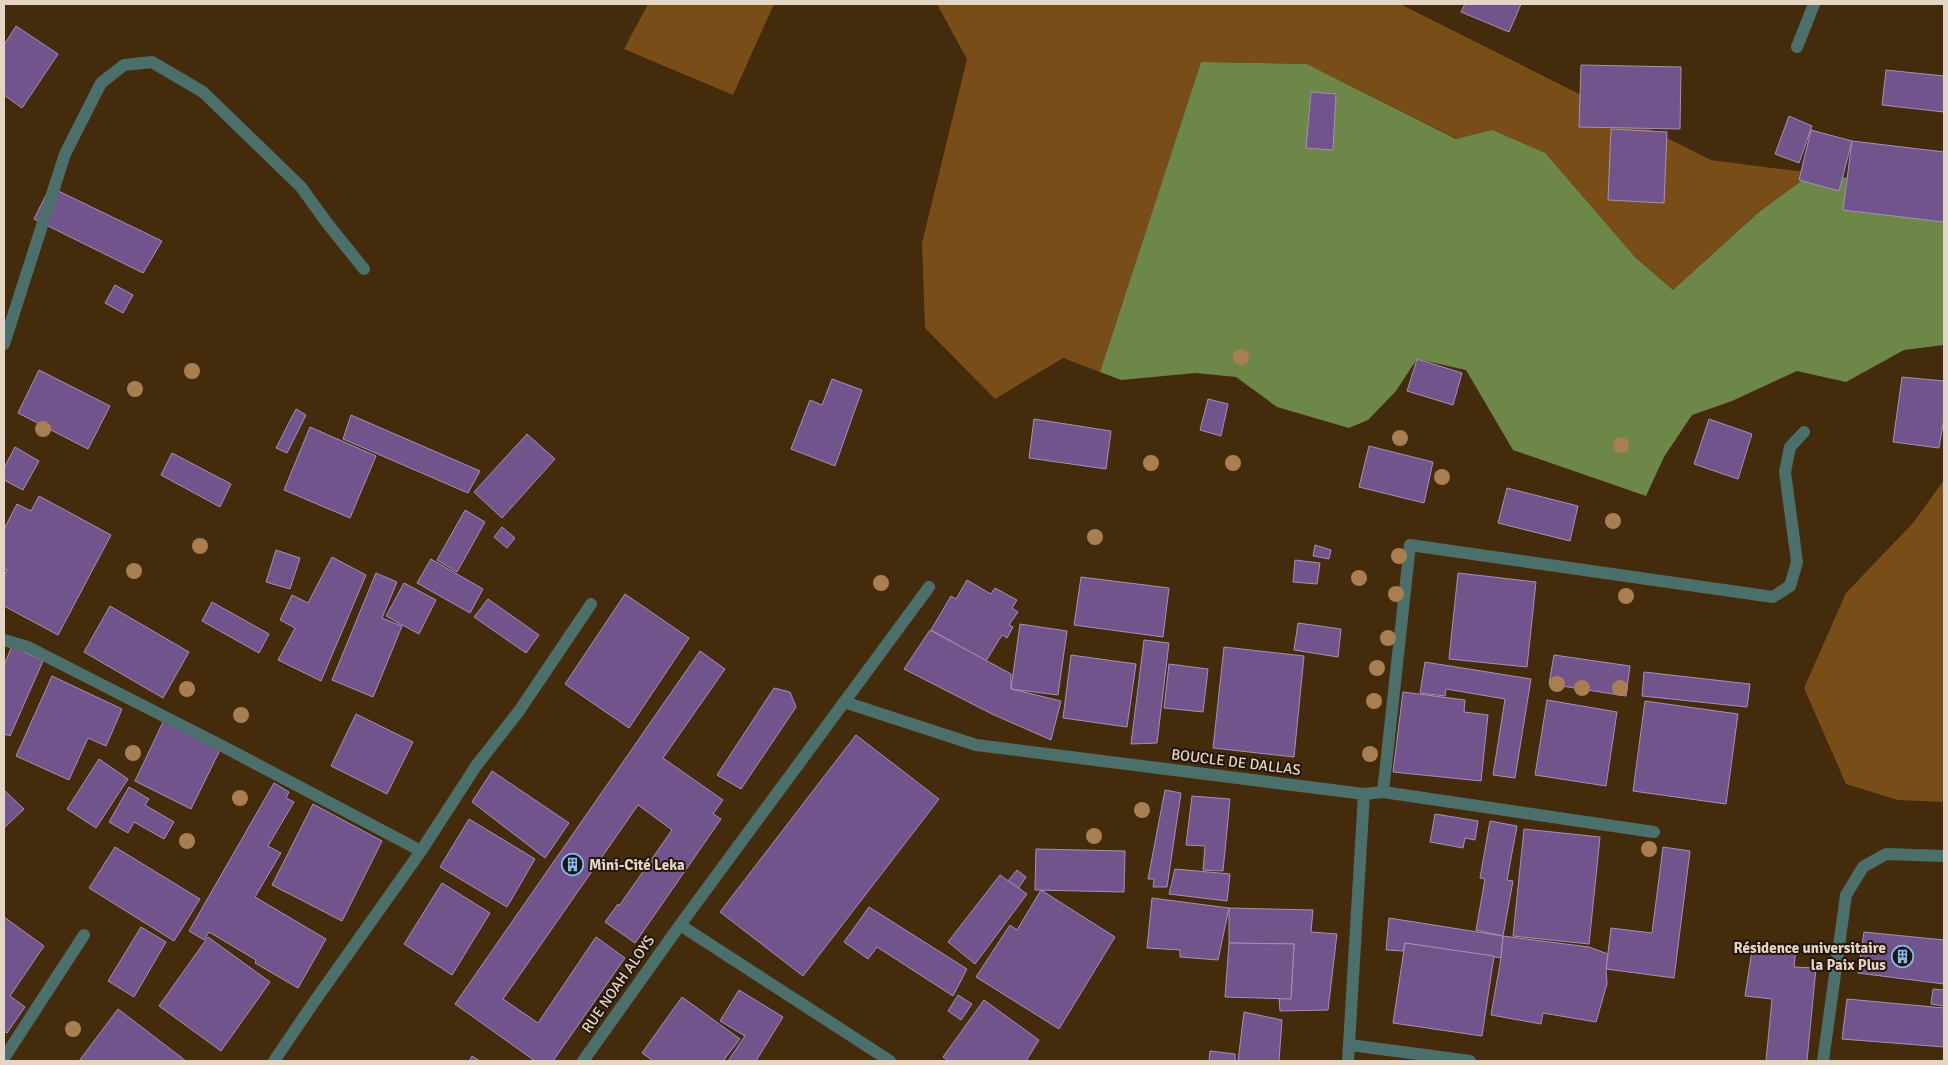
<svg xmlns="http://www.w3.org/2000/svg" width="1948" height="1065" viewBox="0 0 1948 1065" font-family="Signika,sans-serif">
<rect width="100%" height="100%" fill="#442b0c"/>
<g fill="#784d18">
<path d="M648,4H774L733,95L624,49Z"/>
<path d="M937,4H1400L1711,160L1812,173L1759,212L1673,290L1492,130L1457,139L1307,64L1201,62L1100,372L1063,358L995,399L925,328L922,243L967,59Z"/>
<path d="M1944,480V802L1898,800L1846,784L1804,688L1846,593L1913,523Z"/>
</g>
<path fill="#6d8749" d="M1201,62L1307,64L1456,139L1492,130L1545,153L1634,256L1673,290L1759,212L1812,173L1944,191V345L1904,350L1846,382L1797,371L1732,401L1692,415L1664,457L1646,496L1513,450L1466,370L1417,359L1396,391L1368,420L1349,428L1277,407L1236,377L1196,373L1121,380L1100,372Z"/>
<g fill="#72548c" stroke="#a491b6">
<path d="M1465,4H1521L1509,32L1461,12Z"/>
<path d="M16,26L58,54L22,108L4,95V45Z"/>
<path d="M1581,65L1681,67L1680,129L1579,127Z"/>
<path d="M1886,70L1944,76V112L1882,105Z"/>
<path d="M1311,92L1336,94L1333,150L1306,148Z"/>
<path d="M1789,116L1812,126L1799,163L1775,154Z"/>
<path d="M1611,129L1667,132L1664,203L1608,200Z"/>
<path d="M1811,130L1852,141L1839,191L1799,180Z"/>
<path d="M1852,141L1944,152V222L1843,210Z"/>
<path d="M50,187L162,241L143,273L34,219Z"/>
<path d="M115,285L133,295L123,313L105,303Z"/>
<path d="M1417,359L1462,373L1453,405L1407,391Z"/>
<path d="M39,370L110,406L88,449L18,413Z"/>
<path d="M1902,377L1944,381V418L1939,448L1893,442Z"/>
<path d="M832,379L862,390L835,466L791,449L810,400L822,405Z"/>
<path d="M1208,399L1228,404L1221,436L1200,430Z"/>
<path d="M296,409L306,415L287,453L276,448Z"/>
<path d="M351,415L480,471L468,493L343,439Z"/>
<path d="M1034,419L1111,431L1106,469L1029,458Z"/>
<path d="M1709,419L1752,434L1738,479L1694,464Z"/>
<path d="M310,427L376,456L350,518L284,490Z"/>
<path d="M527,434L555,459L502,518L474,492Z"/>
<path d="M1369,446L1433,462L1424,503L1359,487Z"/>
<path d="M15,447L39,461L23,490L4,480V468Z"/>
<path d="M172,453L231,484L220,507L161,475Z"/>
<path d="M1507,488L1578,506L1570,541L1498,523Z"/>
<path d="M39,496L111,535L58,635L4,606V576L7,570L4,569V529L17,504L31,511Z"/>
<path d="M465,510L485,522L457,572L437,560Z"/>
<path d="M502,527L515,538L507,548L494,537Z"/>
<path d="M1315,545L1331,550L1329,559L1313,556Z"/>
<path d="M276,550L300,558L290,589L266,582Z"/>
<path d="M332,557L366,575L321,681L278,660L295,628L280,620L292,595L308,603Z"/>
<path d="M431,559L483,589L470,613L417,583Z"/>
<path d="M1295,560L1320,563L1317,584L1293,582Z"/>
<path d="M376,573L397,582L382,618L402,626L373,697L332,680Z"/>
<path d="M1458,573L1536,582L1527,667L1449,659Z"/>
<path d="M1081,577L1169,588L1163,637L1074,625Z"/>
<path d="M967,580L991,594L995,588L1017,600L1012,608L1018,612L1009,625L1013,627L1007,638L1002,635L986,661L931,630L951,596L956,599Z"/>
<path d="M404,583L436,600L419,634L386,616Z"/>
<path d="M625,594L689,638L629,728L565,684Z"/>
<path d="M488,599L539,635L526,653L474,617Z"/>
<path d="M212,602L269,634L259,653L202,621Z"/>
<path d="M110,606L189,652L163,698L84,652Z"/>
<path d="M1298,623L1341,629L1338,657L1294,650Z"/>
<path d="M1020,624L1067,631L1058,695L1011,689Z"/>
<path d="M930,630L1011,674V689L1061,701L1051,740L992,714L904,669Z"/>
<path d="M1144,640L1169,643L1157,743L1131,744Z"/>
<path d="M12,646L43,661L10,736L4,734V665Z"/>
<path d="M1224,647L1304,656L1294,757L1213,748Z"/>
<path d="M700,651L725,669L663,758L723,800L713,814L721,819L635,943L605,922L618,904L619,906L672,830L638,805L503,999L538,1023L596,937L625,958L553,1061H535L455,1004Z"/>
<path d="M1071,655L1136,664L1127,727L1063,718Z"/>
<path d="M1554,655L1630,666L1626,696L1549,684Z"/>
<path d="M1425,662L1531,679L1515,778L1493,775L1505,699L1446,689L1445,696L1420,693Z"/>
<path d="M1169,664L1208,669L1203,712L1164,708Z"/>
<path d="M1644,672L1750,684L1747,707L1642,696Z"/>
<path d="M52,676L122,709L106,746L88,738L69,780L16,756Z"/>
<path d="M774,688L790,692L796,707L741,789L717,775Z"/>
<path d="M1403,692L1465,700L1464,712L1488,715L1481,781L1393,772Z"/>
<path d="M1547,700L1617,712L1606,786L1535,775Z"/>
<path d="M1645,701L1738,714L1726,804L1633,791Z"/>
<path d="M356,714L413,742L387,794L331,766Z"/>
<path d="M164,720L221,748L191,809L135,781Z"/>
<path d="M856,735L939,799L803,976L720,912Z"/>
<path d="M99,759L128,779L96,828L67,809Z"/>
<path d="M492,771L569,823L545,858L472,802Z"/>
<path d="M274,783L289,792L286,798L294,802L268,846L281,853L255,897L326,939L298,988L255,963L256,960L209,932L204,940L189,931Z"/>
<path d="M129,787L149,799L145,805L174,822L164,839L134,822L128,833L109,822Z"/>
<path d="M4,790L24,809L4,828Z"/>
<path d="M1165,790L1181,793L1167,887H1153L1154,879H1148Z"/>
<path d="M1192,796L1230,799L1223,871L1203,870L1205,846L1186,845Z"/>
<path d="M313,804L382,841L342,921L272,885Z"/>
<path d="M1435,814L1478,821L1475,840L1465,838L1463,848L1430,842Z"/>
<path d="M469,819L535,859L507,907L440,867Z"/>
<path d="M1490,821L1517,826L1507,880L1513,881L1503,936L1476,930L1485,879L1480,878Z"/>
<path d="M1524,829L1600,837L1589,944L1513,936Z"/>
<path d="M115,847L200,899L174,941L89,888Z"/>
<path d="M1663,847L1690,851L1674,978L1606,969L1611,928L1652,933Z"/>
<path d="M1036,849L1125,851L1124,892L1035,890Z"/>
<path d="M1175,869L1230,874L1227,901L1169,894Z"/>
<path d="M1017,870L1026,877L1018,889L1008,881Z"/>
<path d="M1000,875L1027,894L975,964L948,942Z"/>
<path d="M442,883L490,913L452,975L404,944Z"/>
<path d="M1041,890L1115,937L1059,1029L976,977L1010,925L1017,930Z"/>
<path d="M1152,898L1229,908L1218,960L1180,957V950L1147,948Z"/>
<path d="M869,907L967,969L953,996L877,947L868,959L844,942Z"/>
<path d="M1229,908L1313,910L1311,932L1337,934L1328,1010L1280,1011L1279,997L1291,999L1294,944L1229,943Z"/>
<path d="M4,917L44,946L10,996L25,1007L7,1033L4,1031Z"/>
<path d="M1389,918L1503,936L1501,958L1405,943L1403,951L1386,950Z"/>
<path d="M141,927L166,942L134,997L108,981Z"/>
<path d="M1864,932L1944,940V984L1858,973Z"/>
<path d="M1503,936L1589,947L1608,954L1606,969L1607,984L1596,1022L1543,1013L1541,1024L1491,1015L1501,958Z"/>
<path d="M208,937L270,982L221,1051L159,1006Z"/>
<path d="M1229,943L1294,944L1291,999L1225,997Z"/>
<path d="M1405,943L1494,956L1482,1036L1393,1023Z"/>
<path d="M1753,944L1796,948L1794,967L1816,968L1807,1061H1766L1772,999L1745,996Z"/>
<path d="M1933,989L1944,990V1006L1931,1004Z"/>
<path d="M739,990L783,1017L756,1061H728L745,1036L720,1021Z"/>
<path d="M958,995L972,1004L961,1020L948,1011Z"/>
<path d="M682,997L740,1039L723,1061H651L652,1060L642,1053Z"/>
<path d="M1847,999L1944,1008V1047L1842,1039Z"/>
<path d="M984,1000L1039,1040L1026,1061H949L943,1057Z"/>
<path d="M118,1009L186,1061H79Z"/>
<path d="M1244,1012L1282,1020L1279,1061H1238Z"/>
<path d="M1210,1051L1235,1054V1061H1209Z"/>
<path d="M472,1056L480,1061H469Z"/>
</g>
<g fill="none" stroke-linecap="round" stroke-linejoin="round">
<g stroke="#4b706c" stroke-width="12">
<path d="M1797,47L1814,4"/>
<path d="M4,344L65,154L101,83L124,65L152,62L203,92L301,187L327,223L364,269"/>
<path d="M4,640L28,647L226,748L421,851"/>
<path d="M844,702L976,745L1364,794L1348,1061"/>
<path d="M1383,792L1410,545L1773,597L1790,586L1797,562L1785,472L1790,447L1804,432"/>
<path d="M1364,794L1383,792L1654,832"/>
<path d="M680,925L890,1061"/>
<path d="M1350,1045L1470,1061"/>
<path d="M4,1058L84,935"/>
<path d="M274,1061L314,1002L421,851L476,766L519,711L591,604"/>
<path d="M583,1061L680,925L929,587"/>
<path d="M1823,1061L1846,895L1863,867L1886,854L1944,856"/>
</g>
</g>
<g fill="#a97f51">
<circle cx="1241" cy="357" r="8"/>
<circle cx="192" cy="371" r="8"/>
<circle cx="135" cy="389" r="8"/>
<circle cx="43" cy="429" r="8"/>
<circle cx="1400" cy="438" r="8"/>
<circle cx="1621" cy="445" r="8"/>
<circle cx="1151" cy="463" r="8"/>
<circle cx="1233" cy="463" r="8"/>
<circle cx="1442" cy="477" r="8"/>
<circle cx="1613" cy="521" r="8"/>
<circle cx="1095" cy="537" r="8"/>
<circle cx="200" cy="546" r="8"/>
<circle cx="1399" cy="556" r="8"/>
<circle cx="134" cy="571" r="8"/>
<circle cx="1359" cy="578" r="8"/>
<circle cx="881" cy="583" r="8"/>
<circle cx="1396" cy="594" r="8"/>
<circle cx="1626" cy="596" r="8"/>
<circle cx="1388" cy="638" r="8"/>
<circle cx="1377" cy="668" r="8"/>
<circle cx="1557" cy="684" r="8"/>
<circle cx="1582" cy="688" r="8"/>
<circle cx="1620" cy="688" r="8"/>
<circle cx="187" cy="689" r="8"/>
<circle cx="1374" cy="701" r="8"/>
<circle cx="241" cy="715" r="8"/>
<circle cx="133" cy="753" r="8"/>
<circle cx="1370" cy="754" r="8"/>
<circle cx="240" cy="798" r="8"/>
<circle cx="1142" cy="810" r="8"/>
<circle cx="1094" cy="836" r="8"/>
<circle cx="187" cy="841" r="8"/>
<circle cx="1649" cy="849" r="8"/>
<circle cx="73" cy="1029" r="8"/>
</g>
<defs>
<symbol id="building-ring" viewBox="-11 -11 22 22"><circle r="9.5" fill="#22160a" stroke="#7ebdf9" stroke-width="1.5"/><path d="M-4-6H4V6H1V3H-1V6H-4ZM-2.5-4.3h1.7v1.8h-1.7ZM.8-4.3h1.7v1.8H.8ZM-2.5-1h1.7V.8h-1.7ZM.8-1h1.7V.8H.8Z" fill="#7ebdf9"/></symbol>
</defs>
<g fill-rule="evenodd">
<use href="#building-ring" x="560" y="852" width="25" height="25"/>
<use href="#building-ring" x="1890" y="944" width="25" height="25"/>
</g>
<g text-anchor="middle" stroke-width="4" stroke-linejoin="round" paint-order="stroke">
<g font-size="15" fill="#e5d5c4" stroke="#22160a">
<text transform="translate(1236 762) rotate(7)" y="5">BOUCLE DE DALLAS</text>
<text transform="translate(618 984) rotate(-55)" y="5">RUE NOAH ALOYS</text>
</g>
<g font-size="15" font-weight="bold" fill="#e5d5c4" stroke="#22160a" text-anchor="start">
<text x="589" y="870">Mini-Cité Leka</text>
<text x="1886" y="953" text-anchor="end">Résidence universitaire<tspan x="1886" dy="17">la Paix Plus</tspan></text>
</g>
</g>
<rect width="1948" height="1065" fill="none" stroke="#e5d5c4" stroke-width="10"/>
</svg>
